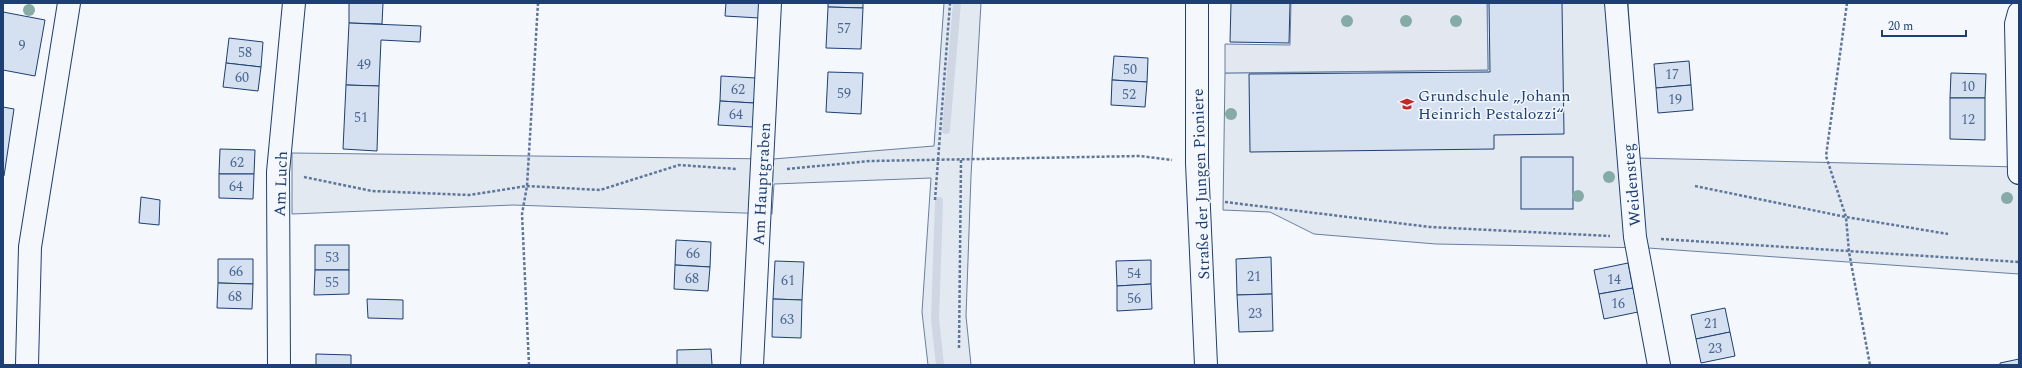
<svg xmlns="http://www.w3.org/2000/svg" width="2022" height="368" viewBox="0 0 2022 368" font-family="Spectral,serif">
<rect width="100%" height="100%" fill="#f4f7fb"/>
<g fill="#e3e9f0" stroke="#687fa3">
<path d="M944,3H981L971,176L966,316L971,365H928L922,312L931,178L774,184L772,214L513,205L292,214V153L773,159L934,146Z"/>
<path d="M1487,3H1628L1637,158L2019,167V274L1648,248L1436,244L1314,234L1270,212L1223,210L1225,73L1488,70Z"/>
</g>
<path fill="#e3e8f0" stroke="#687fa3" d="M1291,3H1487L1488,70L1225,73V44L1290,45Z"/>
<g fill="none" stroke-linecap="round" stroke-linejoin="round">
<g stroke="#cfd7e4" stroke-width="8">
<path d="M946,130L957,3"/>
<path d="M939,201L935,319L940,365"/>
</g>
</g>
<g fill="#d5e0f0" stroke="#1d3f73">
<path d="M349,3H383L382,24L349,23Z"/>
<path d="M726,3H760L759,18L725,16Z"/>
<path d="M828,3H863V8L828,7Z"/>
<path d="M1231,3H1290L1289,43L1230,42Z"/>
<path d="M1489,3H1562L1564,134L1494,135V149L1250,152L1249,74L1490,72Z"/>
<path d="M828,7L863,8L861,49L826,48Z"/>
<path d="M3,12L45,20L35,76L3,70Z"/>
<path d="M349,23L421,26L420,42L381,40L379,86L346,85Z"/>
<path d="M229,38L263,42L261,67L226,63Z"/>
<path d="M1114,56L1148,58L1147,82L1112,80Z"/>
<path d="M1689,61L1691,85L1656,88L1654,64Z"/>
<path d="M226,63L261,67L258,91L223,87Z"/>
<path d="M828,72L863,73L861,114L826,112Z"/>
<path d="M1951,73L1986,74L1985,98H1950Z"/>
<path d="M721,76L756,78L754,103L720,101Z"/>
<path d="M1112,80L1147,82L1145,107L1111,105Z"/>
<path d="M346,85L379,86L377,151L343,149Z"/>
<path d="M1691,85L1693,110L1658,113L1656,88Z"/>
<path d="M1950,98H1985V140L1950,139Z"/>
<path d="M720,101L754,103L753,127L718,125Z"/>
<path d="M3,107L14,109L4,176H3Z"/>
<path d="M220,149L255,150L254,174H219Z"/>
<rect x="1521" y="157" width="52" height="52"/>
<path d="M219,174H254L253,199L219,198Z"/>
<path d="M141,197L160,200L159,225L139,223Z"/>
<path d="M676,240L711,242L710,267L675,265Z"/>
<rect x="315" y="245" width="34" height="25"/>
<path d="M1271,257L1272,294L1237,295L1236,259Z"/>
<path d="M218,259H253V284L218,283Z"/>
<path d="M1151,260V284L1117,286L1116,261Z"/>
<path d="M775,261L804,262L802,300L773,299Z"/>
<path d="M1628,263L1633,288L1599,294L1594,270Z"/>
<path d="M675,265L710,267L708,291L674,289Z"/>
<path d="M315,270H349V294L314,295Z"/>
<path d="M218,283L253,284L252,309L217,308Z"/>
<path d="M1151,284L1152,309L1117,311V286Z"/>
<path d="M1633,288L1638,312L1604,319L1599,294Z"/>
<path d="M1272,294L1273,331L1239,332L1237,295Z"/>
<path d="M367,299L403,300V319L368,318Z"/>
<path d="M773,299L802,300L801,338L772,337Z"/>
<path d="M1725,308L1730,332L1696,339L1691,315Z"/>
<path d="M1730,332L1735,356L1701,363L1696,339Z"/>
<path d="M711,349L712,365H677V350Z"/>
<path d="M316,354L351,355V365H316Z"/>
<path d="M2019,359V365H2000V363Z"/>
</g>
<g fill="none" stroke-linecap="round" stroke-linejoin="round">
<defs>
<g id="minor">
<path d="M1197,3V163L1206,365"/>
<path d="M1616,3L1635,237L1659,365"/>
<path d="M2019,13L2016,24L2019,173"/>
<path d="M27,365L30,247L69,3"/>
<path d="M279,365L278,172L294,3"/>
<path d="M752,365L770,3"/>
</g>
</defs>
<use href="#minor" stroke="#1d3f73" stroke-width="24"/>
<g stroke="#5e769c" stroke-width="2.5" stroke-dasharray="3 2" stroke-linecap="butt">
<path d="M1847,3L1826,156L1846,217L1849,252L1870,365"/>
<path d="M787,169L870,161L1140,156L1172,160"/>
<path d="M304,177L372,191L469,195L527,186L600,190L679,165L737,169"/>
<path d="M1695,186L1846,217L1948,234"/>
<path d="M935,200L950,3"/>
<path d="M1225,202L1430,227L1610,236"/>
<path d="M1661,239L2019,262"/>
<path d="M959,348L961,160"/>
<path d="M529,365L522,214L527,186L538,3"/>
</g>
<use href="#minor" stroke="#f4f7fb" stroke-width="22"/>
</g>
<g fill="#86aba6">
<circle cx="29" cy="10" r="6"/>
<circle cx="1347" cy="21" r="6"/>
<circle cx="1406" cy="21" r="6"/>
<circle cx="1456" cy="21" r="6"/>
<circle cx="1231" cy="114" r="6"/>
<circle cx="1609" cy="177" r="6"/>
<circle cx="1578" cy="196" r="6"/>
<circle cx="2007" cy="198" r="6"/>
</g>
<defs>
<symbol id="school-bare" viewBox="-9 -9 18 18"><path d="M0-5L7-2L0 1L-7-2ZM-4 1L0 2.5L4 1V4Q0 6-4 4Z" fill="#c62828" stroke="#f4f7fb" stroke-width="2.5" paint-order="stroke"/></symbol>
</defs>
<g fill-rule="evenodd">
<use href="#school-bare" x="1397" y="94" width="20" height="20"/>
</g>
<g text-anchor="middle" stroke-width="3" stroke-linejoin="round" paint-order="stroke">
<g font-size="14" fill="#4b6792">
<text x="844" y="33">57</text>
<text x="22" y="50">9</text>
<text x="245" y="57">58</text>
<text x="364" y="69">49</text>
<text x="1130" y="74">50</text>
<text x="1672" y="79">17</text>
<text x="242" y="82">60</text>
<text x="1968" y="91">10</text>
<text x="738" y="94">62</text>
<text x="844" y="98">59</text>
<text x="1129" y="99">52</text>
<text x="1675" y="104">19</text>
<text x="736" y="119">64</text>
<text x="361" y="122">51</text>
<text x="1968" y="124">12</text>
<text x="237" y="167">62</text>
<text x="236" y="191">64</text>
<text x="693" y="258">66</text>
<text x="332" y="262">53</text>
<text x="236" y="276">66</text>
<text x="1134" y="278">54</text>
<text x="1254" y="281">21</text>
<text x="692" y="283">68</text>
<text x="1614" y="284">14</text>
<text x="788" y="285">61</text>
<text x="332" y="287">55</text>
<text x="235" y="301">68</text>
<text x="1134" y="303">56</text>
<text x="1618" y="308">16</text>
<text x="1255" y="318">23</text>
<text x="787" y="324">63</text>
<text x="1711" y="328">21</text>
<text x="1715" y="353">23</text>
</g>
<g font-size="16" fill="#1d3f73" stroke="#f4f7fb" text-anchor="start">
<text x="1418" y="101">Grundschule „Johann<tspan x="1418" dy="18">Heinrich Pestalozzi“</tspan></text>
</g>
<g font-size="16" fill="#1d3f73" stroke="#f4f7fb">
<text transform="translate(280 184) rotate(-88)" y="6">Am Luch</text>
<text transform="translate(761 184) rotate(-87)" y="6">Am Hauptgraben</text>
<text transform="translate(1200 184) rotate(-92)" y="6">Straße der Jungen Pioniere</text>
<text transform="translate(1631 185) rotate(-95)" y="6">Weidensteg</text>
</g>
</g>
<rect width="2022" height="368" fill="none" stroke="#1d3f73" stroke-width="8"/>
<path d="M1882 30v6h84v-6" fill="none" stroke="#1d3f73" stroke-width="2"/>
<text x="1888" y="30" font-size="12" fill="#1d3f73" stroke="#f4f7fb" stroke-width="3" paint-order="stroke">20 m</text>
</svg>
